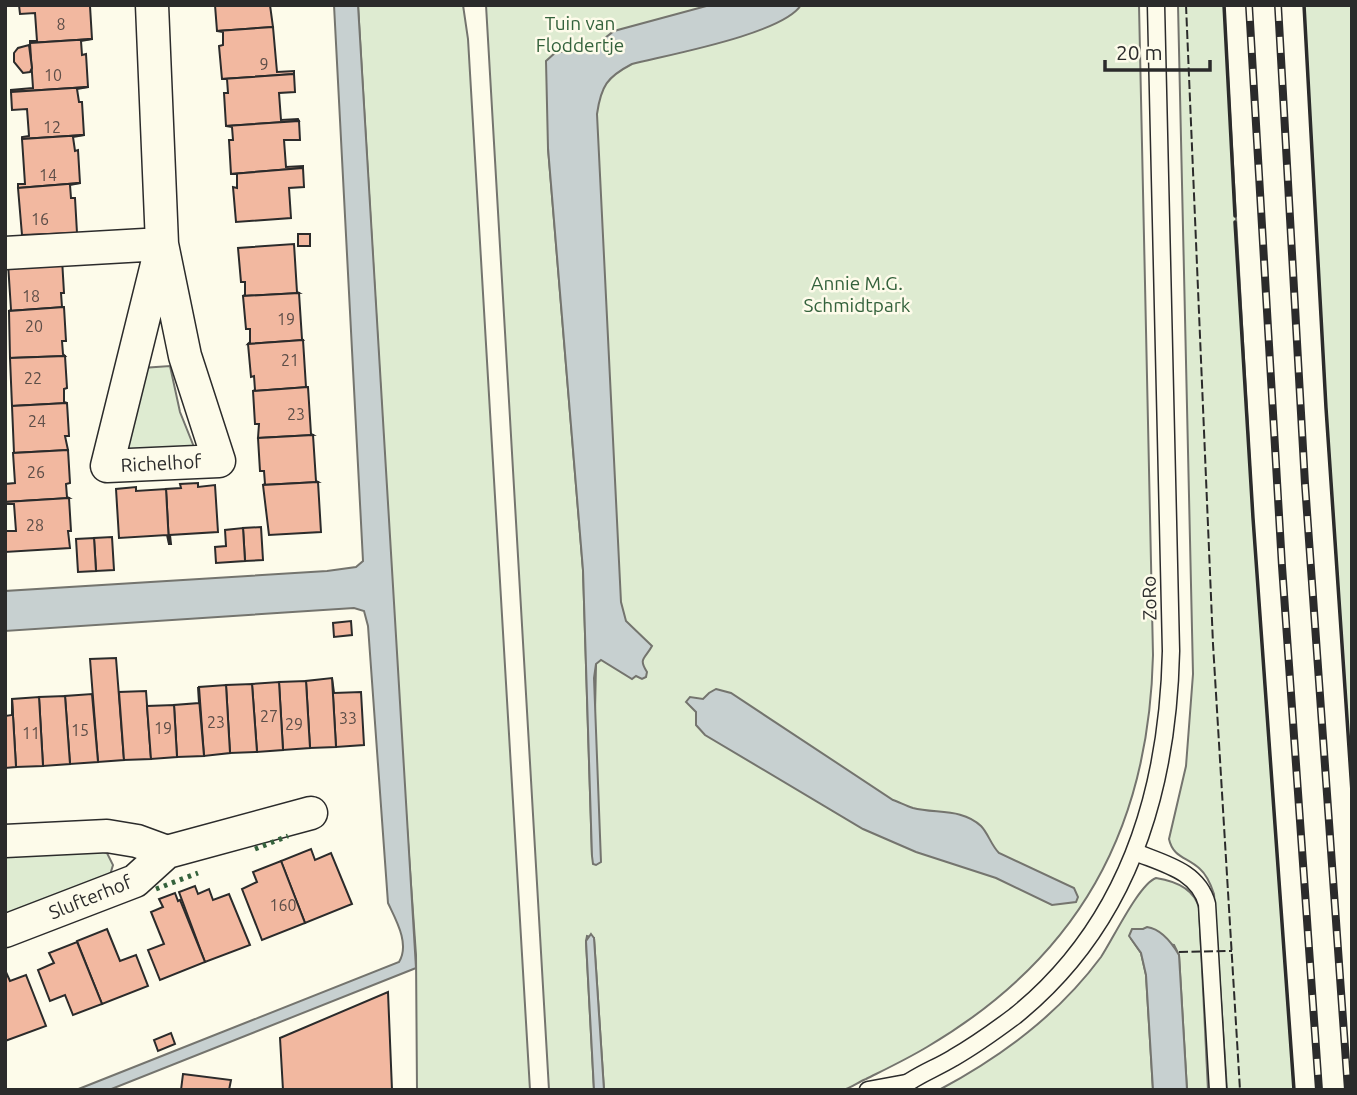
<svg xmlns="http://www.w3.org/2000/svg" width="1357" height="1095" viewBox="0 0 1357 1095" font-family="Ubuntu,sans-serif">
<rect width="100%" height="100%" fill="#fdfbea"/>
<g fill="#deebd1" stroke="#74746e" stroke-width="2" fill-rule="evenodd">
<path d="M358,5H463L468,39L530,1090H417L416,955L402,757Z"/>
<path d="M486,5H1139L1153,655C1149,830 1078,958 927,1047C907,1059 886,1069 866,1079C858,1082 850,1089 842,1090C818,1093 791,1090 768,1090C713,1090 658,1090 604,1090L594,938L587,936L586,941L594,1090H549ZM548,107L596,664L592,856L583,570L548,148Z"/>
<path d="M1178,5H1224L1253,518L1294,1090H1227L1214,894C1211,885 1207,875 1200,869C1188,857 1173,858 1169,839L1186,766L1193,674Z"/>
<path d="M1304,5H1352V792L1326,408Z"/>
<path d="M170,366L180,412L196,452L124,456L142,368Z"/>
<path d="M87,847L107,853L113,865L110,875L5,917V853Z"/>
<path d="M1156,878C1175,881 1194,888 1199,908L1208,1090H1187L1179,955L1174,945L1132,940L1141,953L1146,975L1153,1090H939C1002,1056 1058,1015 1101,957C1113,939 1139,884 1156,878Z"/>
</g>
<g fill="#c7d0d0" stroke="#74746e" stroke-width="2">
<path d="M334,5H358L416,968L109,1090H76L399,962C410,944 396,920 388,903L368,626L364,611L354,608L5,631V591L327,571L356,567L363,561Z"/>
<path d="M710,5H801C783,34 667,55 632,64C607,77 601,86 597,114L621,602L626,621L652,646C645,659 638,658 647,672L646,677L642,679L636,676L632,679L601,660L596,664L594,678L601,862L596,865L593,864L592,856L583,570L548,148L546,61L556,52L588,51L614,31Z"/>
<path d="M716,689L731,693L893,800C899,802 906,806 913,808C936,814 962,808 981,826C988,833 991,845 999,853L1074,888L1078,897L1076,902L1052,905L996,878L916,852L863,829L705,735L696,725V712L686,702L690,697L703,699L709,693Z"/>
<path d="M1147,927C1161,929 1172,943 1179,955L1187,1090H1153L1146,975L1141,953L1129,936L1132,929H1143Z"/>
<path d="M591,934L594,938L604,1090H594L586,941Z"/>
</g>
<g fill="#f2b8a0" stroke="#2b2b2b" stroke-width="2">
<path d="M19,5L90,6L92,39L30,43V41H37L35,13L20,14Z"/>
<path d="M215,5H270L273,27L217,31Z"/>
<path d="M273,27L277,72L294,71V74L222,79L219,46L223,45V32L217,31Z"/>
<path d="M92,39L81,41L82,55L86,54L88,87L11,92V90L33,88L30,43Z"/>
<path d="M29,45L32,68L30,72L23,73L14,62V53L18,48Z"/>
<path d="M294,74L295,92L279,93L281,120L298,119L299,121L226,126L224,93H228L227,79H222Z"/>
<path d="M88,87L77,89L79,102H82L84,135L22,139V137L29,136L27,109L12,110L11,92Z"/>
<path d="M299,121L300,140H284L286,167L303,166V168L231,174L229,140H233L232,127L226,126Z"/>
<path d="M84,135L73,137L75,151L78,150L80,183L18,188V184H25L22,139Z"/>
<path d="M303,168L304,187L289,188L291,218L236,222L233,187L237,188V174H231Z"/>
<path d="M80,183L70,185L71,198H75L77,233L22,235L18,188Z"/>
<rect x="298" y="234" width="12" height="12"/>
<path d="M294,244L297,292L299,293L243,296L245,295V282H241L238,248Z"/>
<path d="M62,259L64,293H61L62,307H64L9,311L11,310L8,263Z"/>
<path d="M299,293L302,339L303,340L248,344L250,342V329H246L243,296Z"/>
<path d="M64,307L66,341H62L63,354L65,356L10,358L9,311Z"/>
<path d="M303,340L306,387H308L253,391L255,390L254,376L251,377L248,344Z"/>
<path d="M65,356L67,388L64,389V402L67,403L12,406L10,358Z"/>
<path d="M308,387L311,434L313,435L258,438L259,424H255L253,391Z"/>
<path d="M67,403L69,436H65L68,450L13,453H14L12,406Z"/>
<path d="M313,435L316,481L318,482L263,485L265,484L264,471H260L258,438Z"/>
<path d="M68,450L70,483L66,484L67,497L69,498L5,502V484L15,483L13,453Z"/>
<path d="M318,482L321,532L269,535L263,485Z"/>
<path d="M198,483V487L215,485L218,532L170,535L171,544H169L166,489L181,488L180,484Z"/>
<path d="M136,487V491L166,489L169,544L167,535L119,538L116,489Z"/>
<path d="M69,498L71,531H68L70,548L5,552V531H16L14,504H5V502Z"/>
<path d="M261,527L263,560L245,561L243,528Z"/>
<path d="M243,528L245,561L216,563L215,547L226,546L225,530Z"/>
<path d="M112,537L114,570L96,571L94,538Z"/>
<path d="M94,538L96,571L78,572L76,539Z"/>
<path d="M351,621L352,635L334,637L333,623Z"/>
<path d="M116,658L124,760L98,762L90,659Z"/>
<path d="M332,678L334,693L361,692L364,745L336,747Z"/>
<path d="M332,678L336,747L310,748L306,681Z"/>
<path d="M306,681L310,748L283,750L279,682Z"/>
<path d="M279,682L283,750L257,752L252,684Z"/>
<path d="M252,684L257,752L230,753L226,685Z"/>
<path d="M226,685L230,753L204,756L199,687Z"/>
<path d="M198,687L204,756L177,757L174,705L199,703Z"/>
<path d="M146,691L151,759L124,760L119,692Z"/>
<path d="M92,694L98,762L70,764L65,696Z"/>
<path d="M65,696L70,764L43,766L39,697Z"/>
<path d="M39,697L43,766L16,767L12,699Z"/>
<path d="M12,699L16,767L5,768V716L12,715Z"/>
<path d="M174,705L177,757L151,759L147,706Z"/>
<path d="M311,849L315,860L331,853L352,904L305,923L281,861Z"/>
<path d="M281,861L305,923L262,940L242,889L257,882L253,872Z"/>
<path d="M195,886L198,894L209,889L213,900L229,894L250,945L205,962L179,892Z"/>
<path d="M175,893L178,901L180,900L205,962L160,980L148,950L164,944L151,912L163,907L159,899Z"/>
<path d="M107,929L120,961L136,955L148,986L102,1004L77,941Z"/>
<path d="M77,942L102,1004L73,1015L65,995L50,1001L38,970L54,963L49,953Z"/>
<path d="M5,970L10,981L26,975L46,1026L5,1041Z"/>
<path d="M388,992L392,1090H283L280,1038Z"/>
<path d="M171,1033L175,1044L158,1051L154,1040Z"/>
<path d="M183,1074L231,1080L229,1090H181Z"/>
</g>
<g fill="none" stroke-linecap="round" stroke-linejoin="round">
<defs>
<g id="lane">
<path d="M1135,852C1164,864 1198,871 1207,904L1218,1090"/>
<path d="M868,1090L906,1083"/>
<path d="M898,1090C914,1076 935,1069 953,1058C974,1046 995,1031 1015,1016C1129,924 1168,791 1171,651L1156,5"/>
</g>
<g id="street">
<path d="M5,253L162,244L107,466L219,461L185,356L162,244L152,5"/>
<path d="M5,841L107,836L137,841L167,852"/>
<path d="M5,931L135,881L167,852L311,813"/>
</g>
</defs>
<use href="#lane" stroke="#2b2b2b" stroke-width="19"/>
<use href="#street" stroke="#2b2b2b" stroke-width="35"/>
<use href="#lane" stroke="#fdfbea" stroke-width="16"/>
<use href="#street" stroke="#fdfbea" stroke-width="32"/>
<defs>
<g id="rail">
<path d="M1249,5L1282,566L1319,1090"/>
<path d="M1278,5L1305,484L1348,1090"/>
</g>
</defs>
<use href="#rail" stroke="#2b2b2b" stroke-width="8"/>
<use href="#rail" stroke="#fdfbea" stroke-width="5" stroke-dasharray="16" stroke-linecap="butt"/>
<g stroke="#34623c" stroke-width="5" stroke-dasharray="3.5 5" stroke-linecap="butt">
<path d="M255,849L288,836"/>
<path d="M156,889L198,873"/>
</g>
<g stroke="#2b2b2b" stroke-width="2" stroke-dasharray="9 3.5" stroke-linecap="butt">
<path d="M1186,5L1213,644L1240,1090"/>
<path d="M1179,952L1232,951"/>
</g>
<g stroke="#2b2b2b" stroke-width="3.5">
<path d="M1224,5L1235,216"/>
<path d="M1304,5L1326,408L1352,792"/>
<path d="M1235,222L1253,518L1294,1090"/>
</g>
</g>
<g text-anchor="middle" stroke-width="5" stroke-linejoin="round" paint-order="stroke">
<g font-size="16" fill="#5d4e48">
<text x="61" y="30">8</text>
<text x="264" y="70">9</text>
<text x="53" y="81">10</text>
<text x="52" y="133">12</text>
<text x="48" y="181">14</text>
<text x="40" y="225">16</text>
<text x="31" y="302">18</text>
<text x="286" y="325">19</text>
<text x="34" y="332">20</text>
<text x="290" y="366">21</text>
<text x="33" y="384">22</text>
<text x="296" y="420">23</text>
<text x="37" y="427">24</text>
<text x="36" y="478">26</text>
<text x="35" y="531">28</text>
<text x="269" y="722">27</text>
<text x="348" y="724">33</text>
<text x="216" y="728">23</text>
<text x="294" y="730">29</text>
<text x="163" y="734">19</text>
<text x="80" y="736">15</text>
<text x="31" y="739">11</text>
<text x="283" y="911">160</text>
</g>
<g font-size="19" fill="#34623c" stroke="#fdfbea">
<text x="580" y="30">Tuin van<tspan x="580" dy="22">Floddertje</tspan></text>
<text x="857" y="290">Annie M.G.<tspan x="857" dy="22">Schmidtpark</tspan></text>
</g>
<g font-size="19" fill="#2b2b2b" stroke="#fdfbea">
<text transform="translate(161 463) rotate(-3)" y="7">Richelhof</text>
<text transform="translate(1149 598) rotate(-91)" y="7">ZoRo</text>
<text transform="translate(90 897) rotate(-22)" y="7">Slufterhof</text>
</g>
</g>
<rect width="1357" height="1095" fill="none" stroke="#2b2b2b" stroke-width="14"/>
<path d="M1105 60v10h105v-10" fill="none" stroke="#2b2b2b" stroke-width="3.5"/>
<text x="1116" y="60" font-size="21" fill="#2b2b2b" stroke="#fdfbea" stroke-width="5" paint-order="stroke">20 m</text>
</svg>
